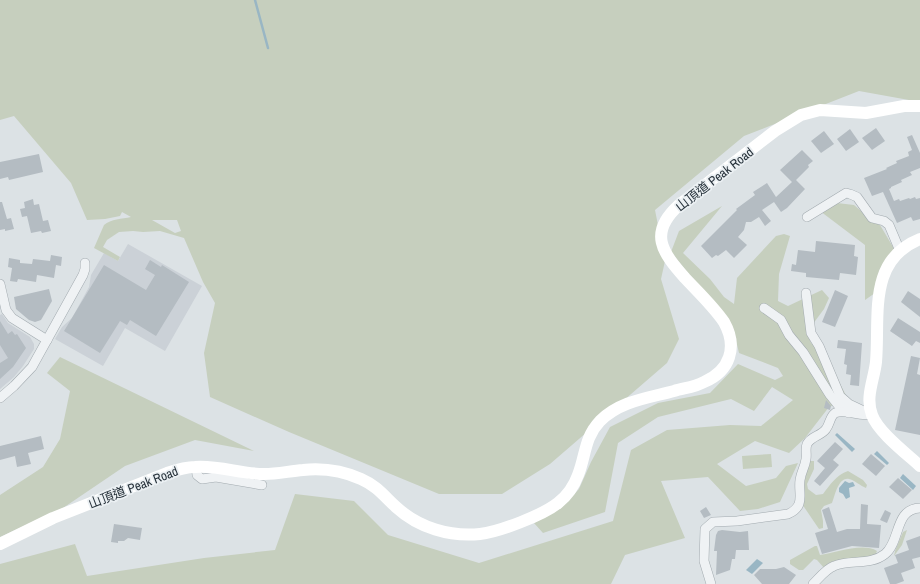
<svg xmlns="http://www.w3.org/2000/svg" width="920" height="584" viewBox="0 0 920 584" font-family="'Archivo Narrow','Noto Sans TC',sans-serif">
<rect width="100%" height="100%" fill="#dce2e5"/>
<g fill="#cbd1d7">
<path d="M128,244L202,286L165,351L125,328L103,366L55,339L62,327L72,318L89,287L91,275L104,253L118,261Z"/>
<path d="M2,314L8,323L30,337L34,344V349L23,366L14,377L0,389V315Z"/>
</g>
<g fill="#c6cfbe" fill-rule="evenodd">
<path d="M0,0H920V102L859,91L744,136L655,210L665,261L661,279L679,339L667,363L550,464L502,494H439L289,432L210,397L204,353L215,303L203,282L184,238L160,231L143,232L133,231L119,232L107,240L103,247L120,257L118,261L94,248L104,225C111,219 122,219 131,217L122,212L120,216L105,219L87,220L71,183L14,116L0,120ZM152,220H177L181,231L175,233Z"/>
<path d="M837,203L854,205L874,222L880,225L896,252L875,293L865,300V245L820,211Z"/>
<path d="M722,206L683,253L710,279L724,297L734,304L737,278L776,236L784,234L790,236L779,274L778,301L788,306L822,290L829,298L824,309L807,332L811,343L823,352L848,399L829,407L805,438L789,453L755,441L717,464L746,486L776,478L786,466L798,463L780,502L758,509L740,511L708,477L661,481L685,538L625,555L611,584H0V564L75,544L87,576L204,558L275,550L295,494L354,501L388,535L479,563L613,521L631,450L667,430L730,425L761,426L793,400L772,387L754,411L731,399L658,417L618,443L605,512L543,533L534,523L561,508L579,489L591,462L610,427L658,403L710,393L738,364L775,380L783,376L778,368L739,353L733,328L671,252L679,231Z"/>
<path d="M60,357L254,451L195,440L125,466L63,508L0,537V495L43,467L60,439L70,391L47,373Z"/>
<path d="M771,454L772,467L743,469L742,456Z"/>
<path d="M810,461H814V469L807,484L808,489L816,495L823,494C830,485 836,475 848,471L863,480L867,485L866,488C861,486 854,480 849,479C838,477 835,496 832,503L824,506L821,510L823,521V528L819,529L802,504L801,480Z"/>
<path d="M907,530L902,545L894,556L895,551L903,532Z"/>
<path d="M815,546H817L820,555C835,553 863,542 877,551L874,558L825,569L817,560L814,559L803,570H799L790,564V560Z"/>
</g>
<g fill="#99b6c4">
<path d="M837,433L855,449L852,452L835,435Z"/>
<path d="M877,451L889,463L887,465L874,454Z"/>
<path d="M903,474L916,486L913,490L900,478Z"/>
<path d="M845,481L849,483L853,482L855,486L849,488L850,497L846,499L843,494L839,492V488Z"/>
<path d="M757,559L763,563L752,574L746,570Z"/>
</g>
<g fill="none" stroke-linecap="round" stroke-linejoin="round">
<path stroke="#99b6c4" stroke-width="2.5" d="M255,0L268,48"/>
</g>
<g fill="#b4bcc2">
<path d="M876,128L885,141L872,150L862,138Z"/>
<path d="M850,129L859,142L846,151L837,139Z"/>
<path d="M824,131L834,144L821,153L811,141Z"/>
<path d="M912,135L920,153V168L910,172L912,175L901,180L902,182L891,187V188L889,189L894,201L899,199L900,201L909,198L910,199L915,197L916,199L920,198V219L913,221L911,217L897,223L883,192L872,196L864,178L887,169L886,168L897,163L896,161L909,156L908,152L912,150L907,137Z"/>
<path d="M802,150L813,161L808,165L809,167L796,180L805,189L787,208L781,212L774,202L762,210L771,221L765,226L759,217L751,222H746L744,230L738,237L747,245L734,258L726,250L718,256L716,255L712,258L701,246L737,210L736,209L755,195L753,192L767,183L776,197L792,182L780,170Z"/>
<path d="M39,154L43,172L9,180L8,177L0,179V162Z"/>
<path d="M33,199L34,205L39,204L43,221L48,220L51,231L42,233L41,231L31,233L27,216L22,217L20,209L25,208L24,202Z"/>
<path d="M0,202H2L7,219L11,218L14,229L5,231V229L0,230Z"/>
<path d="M816,241L855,245L854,256L858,257L856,275L840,273L839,280L806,277V273L791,271L792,264L796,265L798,250L815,252Z"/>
<path d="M51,255L62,257L61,266L56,265L54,278L37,275L36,282L18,279L17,282L10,281L12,268L8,267L9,258L20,260V263L32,264L33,259L50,261Z"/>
<path d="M150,260L161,267L162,265L189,282L156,336L130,320L127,325L120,321L100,353L64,331L104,265L146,290L155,275L145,269Z"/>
<path d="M49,289L52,301L41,320L35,322L29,320L16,309L14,297Z"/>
<path d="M835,290L848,296L835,327L822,322Z"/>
<path d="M908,291L920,299V317L901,302Z"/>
<path d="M898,318L920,332V343L916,341L912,346L890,331Z"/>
<path d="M0,321L8,334L12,331L15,335L17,334L26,348L13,367L0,379V363L8,358L0,345Z"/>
<path d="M838,340L862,343L859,386L850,385L851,375L846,374L847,365L844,364L846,349L837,348Z"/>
<path d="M911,356L920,358L917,374L920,375V435L895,430Z"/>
<path d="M826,400L831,406L830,410L824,408Z"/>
<path d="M41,436L44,449L28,453L31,464L17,467L15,456L0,460V446Z"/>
<path d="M835,442L843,449L833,460L839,465L820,486L814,481L825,468L817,461Z"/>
<path d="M871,454L885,466L876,476L862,464Z"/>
<path d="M898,478L912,490L903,499L889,487Z"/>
<path d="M861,504L868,505L867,524L881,525L879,548L852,546L822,554L815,533L828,529L822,510L829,507L837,532L847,529H860Z"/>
<path d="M706,507L711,515L704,518L700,511Z"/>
<path d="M885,510L891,513L887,523L880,520Z"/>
<path d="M114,524L142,528L140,540L128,538L124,541H118V543L111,542Z"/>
<path d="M722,530L740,532L748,531L749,550H736L735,559H732L730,570L716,575L717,551H714L716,535L718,531Z"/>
<path d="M920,536V557L912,559L915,568L901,573L904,581L896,584H890L884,568L898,563L895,555L909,550L906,541Z"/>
<path d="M784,567L796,575L789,584H762L754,575L760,569H776Z"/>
</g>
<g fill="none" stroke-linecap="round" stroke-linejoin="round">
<defs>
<g id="street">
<path d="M807,217L846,193L850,194L857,197L872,218L884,221L889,225L900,251"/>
<path d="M0,284L6,310L12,318L47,340"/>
<path d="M806,293L811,333L819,346L840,396L849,404L868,413"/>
<path d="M764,308L781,320L789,335L803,352L830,395L838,405L849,413"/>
<path d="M0,398L14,386L32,367L83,275L85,269V263"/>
<path d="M196,467L197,475L202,479L216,477L262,485"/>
<path d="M711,584L704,561L705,529L713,522L737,521L788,514C806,506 798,494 800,480C801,472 805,467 806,459C807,454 805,449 807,444C811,436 821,436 826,429C830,424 830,416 835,413C845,408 860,418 872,414"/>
<path d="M813,584C819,578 826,569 834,566C850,559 870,566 885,554C901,541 894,509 920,508"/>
</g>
</defs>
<use href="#street" stroke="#a2aaaf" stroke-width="10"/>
<use href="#street" stroke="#eff2f4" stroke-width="9"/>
<g stroke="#fff" stroke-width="12">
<path d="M920,239C867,260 880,316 876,362C874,380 865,397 872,415C878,432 907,454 920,466"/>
<path d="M0,544L53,518L167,473C176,470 185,467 195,467C218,465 241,474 264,474C277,474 290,471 303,470C322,468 343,471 361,479C377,486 384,496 396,507C419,528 450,537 480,534C499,532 543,515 558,503C567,496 574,486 578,475C586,455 584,438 600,421C620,401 648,398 674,391C684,388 695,387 704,382C730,371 738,347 724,322C713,306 698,292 685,278C662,252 648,233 679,205L775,131L801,115L820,110L866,113L904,106H920"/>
</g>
</g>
<g text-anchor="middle" stroke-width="3.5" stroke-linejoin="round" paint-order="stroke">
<g font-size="13" fill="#27323b" stroke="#ebf0f3">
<text transform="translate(714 179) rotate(-38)" y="5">山頂道 Peak Road</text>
<text transform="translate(133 487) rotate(-21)" y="5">山頂道 Peak Road</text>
</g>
</g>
</svg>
